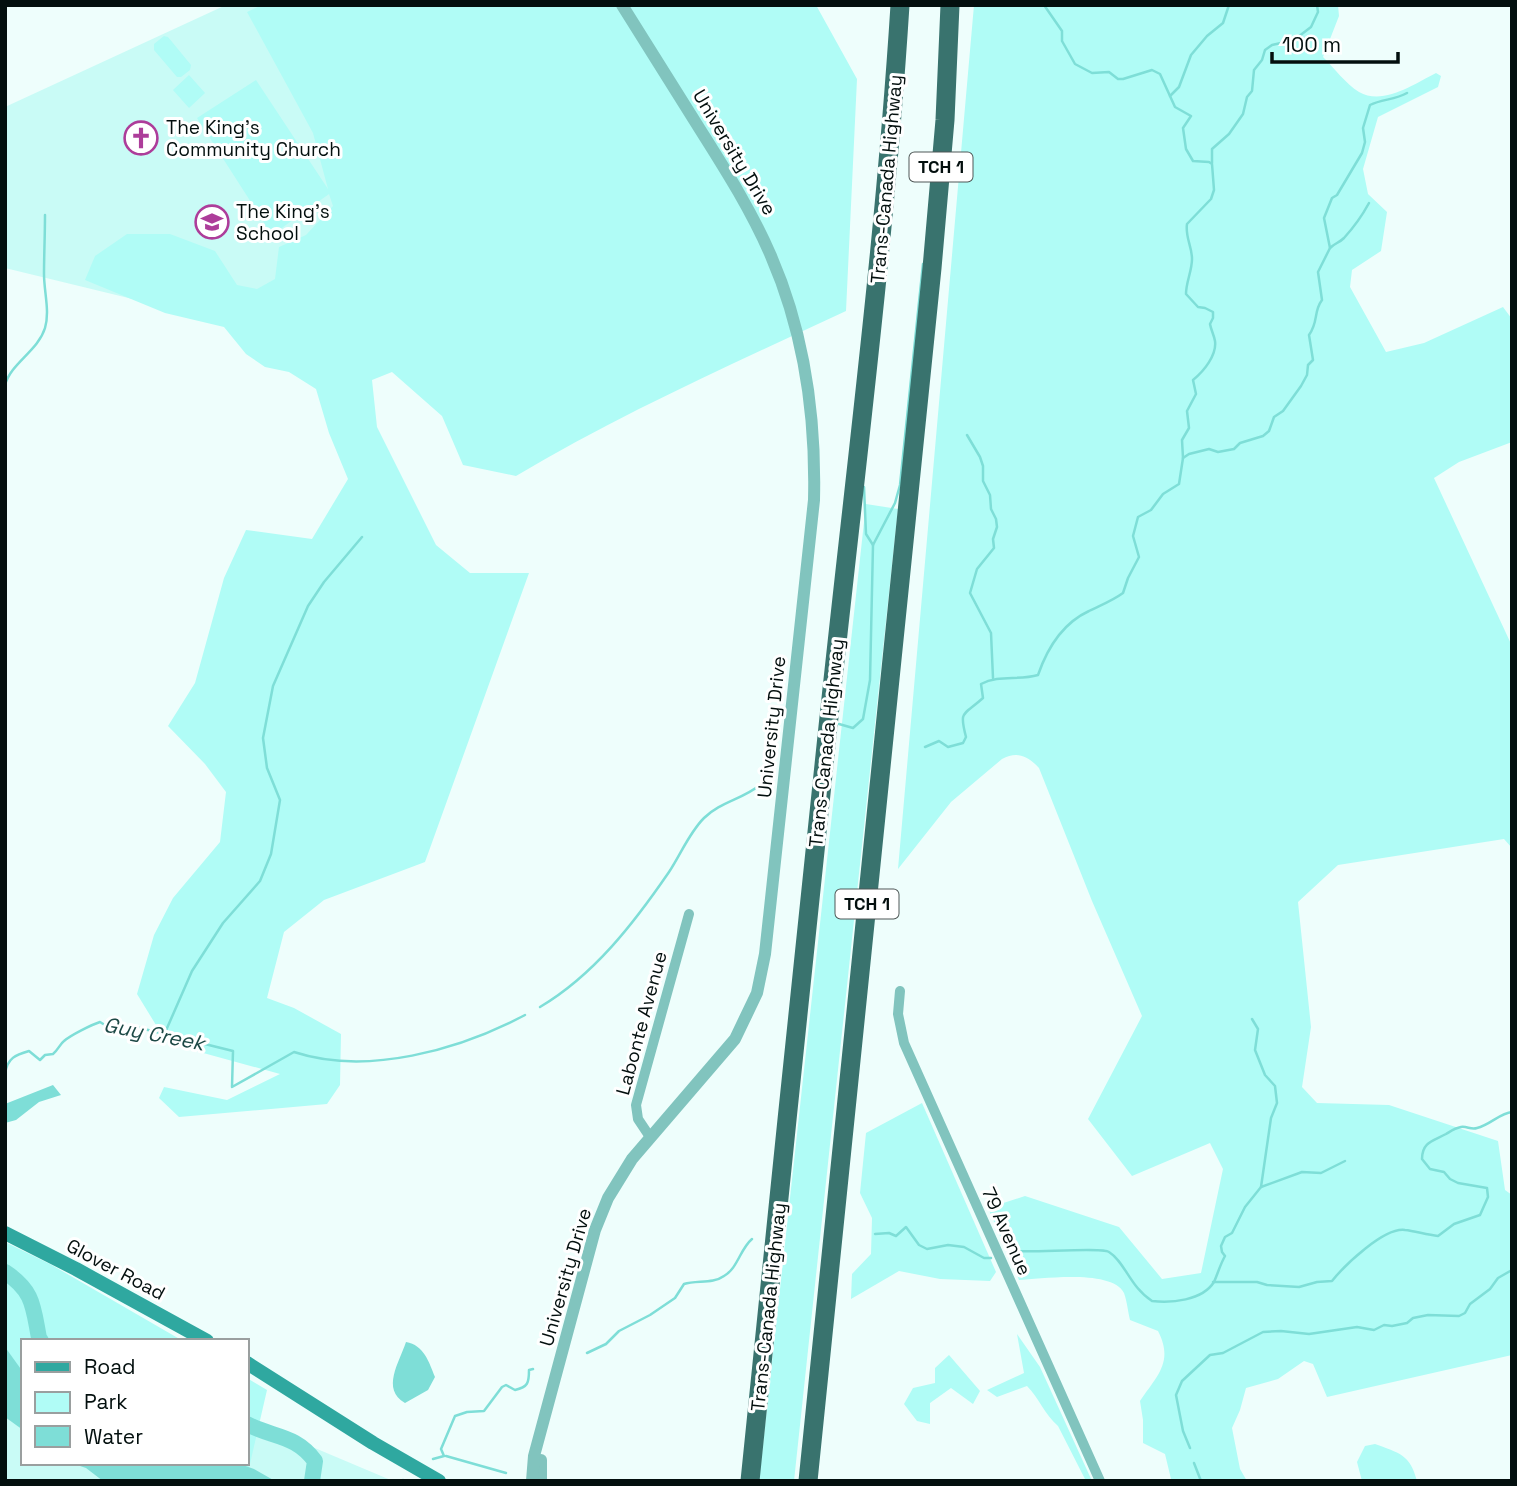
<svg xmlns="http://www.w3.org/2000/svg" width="1517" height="1486" viewBox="0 0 1517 1486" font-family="'Space Grotesk',sans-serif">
<rect width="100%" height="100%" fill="#eefefc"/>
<g fill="#c9fbf6">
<path d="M226,5H329L408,366L5,268V107Z"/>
<path d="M5,1398L23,1405V1463H177L224,1481H5Z"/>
<path d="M254,1428L284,1435L393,1481H245Z"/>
</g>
<g fill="#b0fcf6">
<path d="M262,5H816L857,79L846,311C734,363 622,413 516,476L463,465L442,416L392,372L372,380L377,427L436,545L470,573H529L425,862L324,900L284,932L267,998L294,1008L341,1034L340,1085L327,1104L179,1117L159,1098L164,1087L227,1100L280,1074L167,1043L137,994L154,935L173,898L220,842L226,792L205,764L168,726L195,683L224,578L246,530L312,539L348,479L329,433L316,389L289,372L265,367L246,354L224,327L165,313L85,280L95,256L127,234H170L215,251L237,285L257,289L275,279L279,247L306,235L333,206L329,194L272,235L197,118L256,80L328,189L313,133L247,12Z"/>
<path d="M974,5H1338L1339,16L1323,57C1334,68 1346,84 1359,92C1383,106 1414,84 1436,73L1441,76L1438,87L1378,117L1363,169L1368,194L1387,212L1381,251L1352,270L1350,287L1386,352L1424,343L1503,307L1512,319V442L1459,462L1434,478L1512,646V848L1504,839L1338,865L1298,902L1311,1027L1302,1087L1317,1103L1389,1105L1498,1141L1505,1190L1512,1195V1355L1327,1397L1313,1364L1304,1361L1278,1379L1246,1388L1240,1410L1232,1428L1240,1469L1247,1481H1174L1171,1479L1165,1454L1143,1443V1420L1140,1401C1157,1376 1174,1362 1158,1331L1130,1320C1128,1312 1127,1301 1124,1293C1112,1269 1041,1279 1019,1280L988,1208L1025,1196L1119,1227L1162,1279L1201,1273L1223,1169L1210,1143L1132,1176L1088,1119L1142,1016L1092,901L1039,768C1028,756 1017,751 1002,759L951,802L898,869Z"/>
<path d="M164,36L168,37L191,65L190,70L181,77H177L154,50V44Z"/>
<path d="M189,75L205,93L189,108L173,90Z"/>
<path d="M866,504L898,509L794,1481H759Z"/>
<path d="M922,1103L996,1272L990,1281L940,1279L899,1271L851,1299L852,1274L871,1254L872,1218L860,1193L866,1133Z"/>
<path d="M5,1242L50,1264L183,1341H23V1405L5,1398Z"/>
<path d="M1017,1334L1040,1367L1092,1481H1086L1058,1426C1045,1415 1039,1398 1027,1386L997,1397L987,1390L1024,1373Z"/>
<path d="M949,1355L980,1391L973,1404L951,1388L930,1403V1424L917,1421L904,1404L913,1388L935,1383V1368Z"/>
<path d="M247,1378L267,1390L246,1481L177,1463H247Z"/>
<path d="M1375,1444C1399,1453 1410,1454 1417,1481H1362L1357,1462L1365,1446Z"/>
</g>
<g fill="#7eded7">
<path d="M53,1085L61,1095L39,1102L16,1120L5,1123V1104Z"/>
<path d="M406,1342C424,1345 429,1362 435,1377L428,1390L405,1403C381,1389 399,1363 406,1342Z"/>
<path d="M5,1347L23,1372V1430L5,1417Z"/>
<path d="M71,1463H237L254,1469L275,1481H103L86,1468Z"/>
</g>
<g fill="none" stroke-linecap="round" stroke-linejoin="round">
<g stroke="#7eded7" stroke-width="2.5">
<path d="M1170,96L1179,87L1191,55L1207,36L1223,23L1229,5"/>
<path d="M1212,163V149L1229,134L1243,114L1247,97L1252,91L1254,70L1262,60L1265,50L1272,45L1294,40L1311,27L1318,12L1317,5"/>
<path d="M1330,248C1335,243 1339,243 1344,238C1354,227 1362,216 1369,203"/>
<path d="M5,385C11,363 38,351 45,328C50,311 44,292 44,274C44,255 45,235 45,215"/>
<path d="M967,435L980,457L983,466V481L990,495L991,509L996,519L997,527L993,539L994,548L977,569L970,593L991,633L993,678"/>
<path d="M1183,458L1189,454L1209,449L1218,452L1234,449L1240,443L1263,436L1269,431L1274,417L1283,411L1301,386L1307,375L1308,365L1313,360L1309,335C1319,321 1313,312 1322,300L1318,272L1330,248L1324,218L1332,198L1337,195L1362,153L1365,142L1363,128L1370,105C1382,99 1395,100 1407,93"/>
<path d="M864,487L866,534L873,545"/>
<path d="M839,724L853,728L863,719L870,680L873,545L895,503L900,485L923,264"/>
<path d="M925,747L939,741L948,747L963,743L966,737C959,710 963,716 983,698L981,684C999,674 1018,681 1038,675C1047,649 1063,623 1089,611C1101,605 1112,601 1123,593L1128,578L1139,557L1133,536L1138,517L1151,510L1163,494L1179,484L1183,458L1182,440L1189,428L1187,411L1196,394L1193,380C1204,371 1217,355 1215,341C1214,335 1211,330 1210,324L1213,318V312L1205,308L1198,307L1186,294C1186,282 1192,271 1192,259C1192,246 1185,237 1187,224L1211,199L1214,190L1212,164L1209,162L1193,161L1186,149L1183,128L1191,116L1175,107L1160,74L1152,70L1123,79H1118L1109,72L1092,73L1075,64L1062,41V31L1044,5"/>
<path d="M540,1007C594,975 634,923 669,872C681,854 689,833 704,818C720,802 743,799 760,785"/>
<path d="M164,1035L192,971L223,923L260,881L271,854L280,800L267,768L263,738L273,686L308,606L324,582L362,537"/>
<path d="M5,1073C8,1058 15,1055 29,1051L40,1060L45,1055L53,1054C58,1050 60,1044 64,1041C71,1035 91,1025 100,1022L113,1030L125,1033L132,1026L233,1051L232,1087L294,1052C367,1076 459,1050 525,1015"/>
<path d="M1261,1187L1302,1172L1321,1173L1345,1161"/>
<path d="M875,1234L889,1233L896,1236L906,1227L919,1245L927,1249L948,1245L964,1247L984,1258H991"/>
<path d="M1016,1251C1032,1253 1102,1247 1109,1252C1125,1262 1130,1287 1152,1301C1171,1303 1202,1301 1214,1282C1218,1273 1220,1265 1225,1256L1222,1252L1221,1246L1225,1237L1232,1233L1245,1207L1261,1187L1271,1118L1277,1103L1275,1086L1265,1075L1255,1050L1258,1029L1252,1019"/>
<path d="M1213,1282H1257L1267,1285L1299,1287L1317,1282L1332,1281C1344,1266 1384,1227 1405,1230C1415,1231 1427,1235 1438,1236L1454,1224L1480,1215L1488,1197L1487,1188L1458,1183L1450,1179L1444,1172L1430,1169L1422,1159C1422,1142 1433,1141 1446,1134C1451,1131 1455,1128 1461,1127C1467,1126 1471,1130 1477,1128C1490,1125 1500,1113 1512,1112"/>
<path d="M587,1353L606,1344L619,1331L650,1315L675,1298L684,1284C697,1280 713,1284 724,1276C738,1268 740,1249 752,1239"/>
<path d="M1190,1448L1183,1431L1176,1395L1182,1381L1210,1355L1223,1353L1263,1332L1281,1331L1309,1334L1357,1327L1374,1330L1384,1325L1392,1326L1407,1323L1413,1318L1428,1315L1459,1316L1465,1313L1470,1304L1490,1289L1498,1278L1512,1270"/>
<path d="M446,1456L506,1473"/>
<path d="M433,1459L444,1456L441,1449L455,1416L467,1412L484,1411L502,1387L506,1385L515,1390C528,1387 529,1383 529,1370L533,1369"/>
<path d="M1194,1463L1201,1481"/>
<path d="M402,1481L403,1480"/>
</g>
<g stroke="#7eded7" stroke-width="16">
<path d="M5,1272C34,1291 33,1307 39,1338L41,1341"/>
<path d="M247,1424C273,1438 295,1434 315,1461L312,1481"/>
</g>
<g stroke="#81c4be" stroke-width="10">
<path d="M900,991L898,1014L904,1043L1100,1481"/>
<path d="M650,1137L638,1119L636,1105L689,914"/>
</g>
<g stroke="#81c4be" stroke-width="12">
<path d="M541,1460V1481"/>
<path d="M532,1481L534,1456L595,1230L608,1198L632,1159L735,1039L757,993L765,954L814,500C816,417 804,332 771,256C752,212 727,172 701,131C675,89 648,47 622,5"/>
</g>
<g stroke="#2fa8a0" stroke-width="14">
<path d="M5,1233L76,1269L207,1341"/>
<path d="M247,1363L373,1443L439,1481"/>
</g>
<g stroke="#39736e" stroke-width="19">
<path d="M750,1481C776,1226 802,972 829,717C854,480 885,243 900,5"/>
<path d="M808,1481L932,268L945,120L950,5"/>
</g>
</g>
<defs>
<symbol id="church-ring" viewBox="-11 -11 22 22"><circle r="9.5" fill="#fff" stroke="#ad3d9a" stroke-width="1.5"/><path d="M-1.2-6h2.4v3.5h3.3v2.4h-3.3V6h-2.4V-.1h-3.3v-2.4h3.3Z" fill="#ad3d9a"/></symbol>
<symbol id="school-ring" viewBox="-11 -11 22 22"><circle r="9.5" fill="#fff" stroke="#ad3d9a" stroke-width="1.5"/><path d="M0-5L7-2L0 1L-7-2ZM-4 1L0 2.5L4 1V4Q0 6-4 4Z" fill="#ad3d9a"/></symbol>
</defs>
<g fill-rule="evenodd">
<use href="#church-ring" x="122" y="119" width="38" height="38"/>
<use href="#school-ring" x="193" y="203" width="38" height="38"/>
</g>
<g text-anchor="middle" stroke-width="6" stroke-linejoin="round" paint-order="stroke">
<g fill="#fff" stroke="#4f5756" stroke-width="2">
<rect x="909.5" y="152.5" width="63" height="29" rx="5"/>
<rect x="835.5" y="889.5" width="63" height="29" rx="5"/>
</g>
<g font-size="18" font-weight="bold" fill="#030f0e">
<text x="941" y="173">TCH 1</text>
<text x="867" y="910">TCH 1</text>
</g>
<g font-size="19" fill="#030f0e" stroke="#fff" text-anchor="start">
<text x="166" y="134">The King's<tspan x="166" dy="22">Community Church</tspan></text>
<text x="236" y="218">The King's<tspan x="236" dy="22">School</tspan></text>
</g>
<g font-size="19" fill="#030f0e" stroke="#fff">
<text transform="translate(735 152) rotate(59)" y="7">University Drive</text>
<text transform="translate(886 179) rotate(-85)" y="7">Trans-Canada Highway</text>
<text transform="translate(771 727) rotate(-84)" y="7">University Drive</text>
<text transform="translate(826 743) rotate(-84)" y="7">Trans-Canada Highway</text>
<text transform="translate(641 1023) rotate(-75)" y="7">Labonte Avenue</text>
<text transform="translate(1007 1231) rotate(66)" y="7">79 Avenue</text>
<text transform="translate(116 1269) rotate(28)" y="7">Glover Road</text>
<text transform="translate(565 1277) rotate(-74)" y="7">University Drive</text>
<text transform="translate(768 1307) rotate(-84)" y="7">Trans-Canada Highway</text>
</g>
<g font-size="21" font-style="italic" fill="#1d4946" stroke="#fff">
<text transform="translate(154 1034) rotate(11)" y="7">Guy Creek</text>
</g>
</g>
<rect width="1517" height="1486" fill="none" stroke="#030f0e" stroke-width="14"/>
<rect x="21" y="1339" width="228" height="126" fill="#ffffff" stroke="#9a9f9f" stroke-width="2"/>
<rect x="35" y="1362" width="35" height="10" fill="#2fa8a0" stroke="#9a9f9f" stroke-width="2"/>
<text x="84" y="1374" font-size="21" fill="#030f0e">Road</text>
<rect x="35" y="1392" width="35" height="21" fill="#b0fcf6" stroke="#9a9f9f" stroke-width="2"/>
<text x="84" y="1409" font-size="21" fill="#030f0e">Park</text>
<rect x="35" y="1426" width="35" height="21" fill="#7eded7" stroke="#9a9f9f" stroke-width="2"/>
<text x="84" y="1444" font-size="21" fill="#030f0e">Water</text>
<path d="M1272 52v10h126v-10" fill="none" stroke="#030f0e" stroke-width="3.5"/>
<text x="1282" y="52" font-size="21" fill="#030f0e" stroke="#ffffff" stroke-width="5" paint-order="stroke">100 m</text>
</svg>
